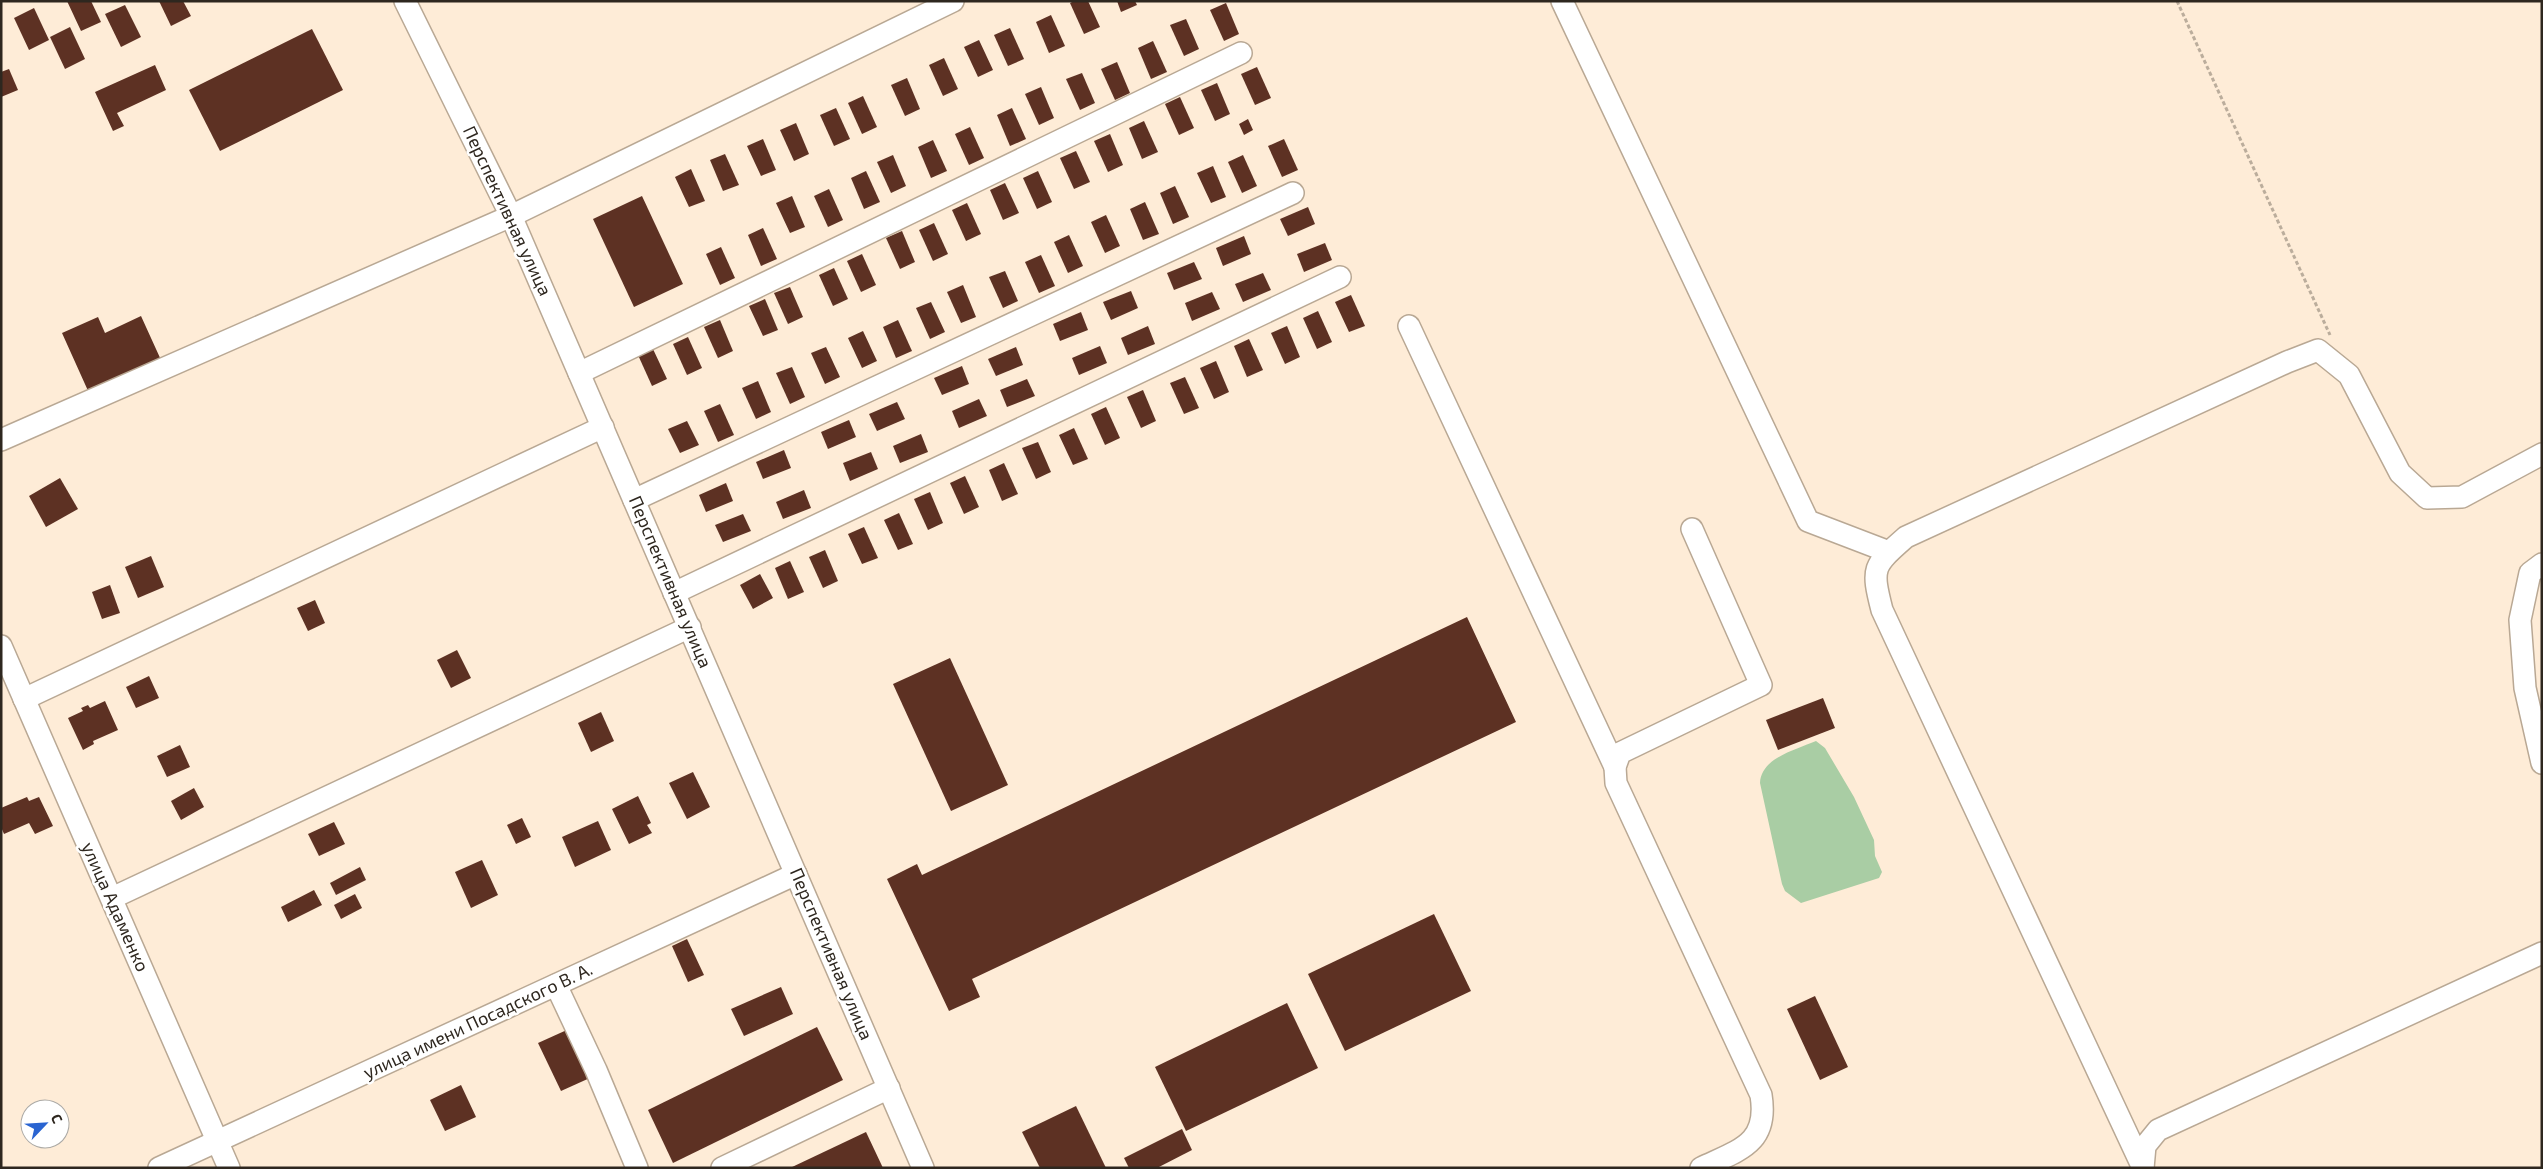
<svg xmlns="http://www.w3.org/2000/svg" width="2543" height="1169" viewBox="0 0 2543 1169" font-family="'Exo 2',sans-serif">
<rect width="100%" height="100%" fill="#feecd7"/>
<path fill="#a9cda4" d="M1816,741L1825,748L1854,797L1874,840L1875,856L1882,872L1879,878L1801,903L1785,891L1782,884L1760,783C1761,758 1795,750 1816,741Z"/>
<g fill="#5d3123">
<path d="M67,1H91L101,22L81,31Z"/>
<path d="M159,1H183L191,16L171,26Z"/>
<path d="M1074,1H1088L1100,27L1084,34L1070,3Z"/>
<path d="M1117,1H1135L1137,5L1121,12Z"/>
<path d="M1226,3L1239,34L1224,41L1210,10Z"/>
<path d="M125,5L141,37L121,47L105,14Z"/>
<path d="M34,8L49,40L29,50L14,18Z"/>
<path d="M1051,15L1065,46L1049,53L1036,22Z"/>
<path d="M1186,19L1199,49L1184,56L1170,25Z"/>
<path d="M70,27L85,59L65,69L50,37Z"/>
<path d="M1010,28L1024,59L1008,66L994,35Z"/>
<path d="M312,29L343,90L220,151L189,90Z"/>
<path d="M979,40L993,70L978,77L964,47Z"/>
<path d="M1153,41L1167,72L1151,79L1138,48Z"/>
<path d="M944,58L958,89L943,96L929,65Z"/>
<path d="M1117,62L1130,93L1115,100L1101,69Z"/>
<path d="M155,65L166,90L117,113L124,126L113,131L95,92Z"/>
<path d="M1257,67L1271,98L1255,105L1241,74Z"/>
<path d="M9,69L18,90L1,97V72Z"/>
<path d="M1082,73L1095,103L1080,110L1066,79Z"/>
<path d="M907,78L920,109L905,116L891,85Z"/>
<path d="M1217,83L1230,114L1215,121L1201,90Z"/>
<path d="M1041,87L1054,118L1039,125L1025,94Z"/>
<path d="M863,96L877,127L862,134L848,103Z"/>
<path d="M1180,97L1194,128L1179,135L1165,104Z"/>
<path d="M836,108L850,139L834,146L820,115Z"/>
<path d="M1012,108L1026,139L1010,146L997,115Z"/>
<path d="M1248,119L1253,130L1244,135L1239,124Z"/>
<path d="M1144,121L1158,152L1142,159L1129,128Z"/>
<path d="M796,123L809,154L794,161L780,130Z"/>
<path d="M970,127L984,158L969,165L955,134Z"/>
<path d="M1110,134L1123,165L1108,172L1094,141Z"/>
<path d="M763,139L776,170L761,176L747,146Z"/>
<path d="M1284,139L1298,170L1282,177L1268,146Z"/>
<path d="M933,140L947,171L931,178L918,147Z"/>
<path d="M1076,151L1090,182L1074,189L1060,158Z"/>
<path d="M725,154L739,185L723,191L710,160Z"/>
<path d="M893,155L906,186L891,193L877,162Z"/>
<path d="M1243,155L1257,186L1242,193L1228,162Z"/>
<path d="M1213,166L1226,197L1211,203L1197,173Z"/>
<path d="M691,169L705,201L689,207L675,177Z"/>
<path d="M866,171L880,202L864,209L851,178Z"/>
<path d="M1038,171L1052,202L1037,209L1023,178Z"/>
<path d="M1005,183L1019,213L1003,220L990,190Z"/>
<path d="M1175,186L1189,217L1173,224L1160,193Z"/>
<path d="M829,189L843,220L828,227L814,196Z"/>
<path d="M642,196L683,284L634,307L593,219Z"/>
<path d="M792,196L805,227L790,233L776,203Z"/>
<path d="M1145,202L1159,234L1143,240L1130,209Z"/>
<path d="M967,203L981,234L966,241L952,210Z"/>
<path d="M1308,207L1315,224L1288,236L1280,219Z"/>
<path d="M1106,215L1120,246L1105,253L1091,222Z"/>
<path d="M934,223L948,254L933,261L919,230Z"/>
<path d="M763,228L777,259L761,266L748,235Z"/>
<path d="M902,231L915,262L900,269L886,238Z"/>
<path d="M1069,235L1083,266L1068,273L1054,242Z"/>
<path d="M1244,236L1251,254L1223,266L1216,248Z"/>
<path d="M1325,243L1332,260L1304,272L1297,254Z"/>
<path d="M721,247L735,278L720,285L706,254Z"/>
<path d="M862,254L876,285L861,292L847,261Z"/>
<path d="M1041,255L1055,286L1039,293L1025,262Z"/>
<path d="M1194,262L1202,279L1174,290L1167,273Z"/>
<path d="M834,268L848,299L833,306L819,275Z"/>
<path d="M1005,271L1018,301L1003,308L989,277Z"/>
<path d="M1263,273L1271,290L1243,302L1235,284Z"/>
<path d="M963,285L976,317L961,323L947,292Z"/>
<path d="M790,287L803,317L788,324L774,293Z"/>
<path d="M1131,291L1138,308L1111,320L1103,302Z"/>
<path d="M1212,292L1220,309L1192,321L1185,303Z"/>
<path d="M1351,295L1365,326L1349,332L1335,302Z"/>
<path d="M765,299L778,330L763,336L749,306Z"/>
<path d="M931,302L945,332L930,339L916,308Z"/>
<path d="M1318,311L1332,342L1317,349L1303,318Z"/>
<path d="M1081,312L1088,330L1060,341L1053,324Z"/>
<path d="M141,316L161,360L89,393L62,333L98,317L105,333Z"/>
<path d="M720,320L733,351L718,358L704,327Z"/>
<path d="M898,320L912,351L896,358L883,327Z"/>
<path d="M1148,326L1155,344L1128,355L1121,338Z"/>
<path d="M1287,326L1300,357L1285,364L1271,333Z"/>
<path d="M863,331L877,361L862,368L848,338Z"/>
<path d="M688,337L702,368L687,375L673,344Z"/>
<path d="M1249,339L1263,370L1247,377L1234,346Z"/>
<path d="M1100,346L1107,363L1079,375L1072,358Z"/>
<path d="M826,347L840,377L825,384L811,353Z"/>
<path d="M1016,347L1023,365L996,376L988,359Z"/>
<path d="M653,349L667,379L652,386L638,355Z"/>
<path d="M1216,361L1229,392L1214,399L1200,368Z"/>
<path d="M962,366L969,384L942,395L934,378Z"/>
<path d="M792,367L805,397L790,404L776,373Z"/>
<path d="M1185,377L1199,408L1184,414L1170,383Z"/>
<path d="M1027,379L1035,396L1007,407L1000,390Z"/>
<path d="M758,381L771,412L756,419L742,388Z"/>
<path d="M1143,390L1156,421L1141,428L1127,397Z"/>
<path d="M979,399L987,416L959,428L952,411Z"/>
<path d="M897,402L905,419L877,431L869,414Z"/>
<path d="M720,404L734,435L718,442L704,411Z"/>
<path d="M1106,407L1120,438L1105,445L1091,414Z"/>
<path d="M849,420L856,437L828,449L821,432Z"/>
<path d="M687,421L699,445L680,453L668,429Z"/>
<path d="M1074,428L1088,459L1073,465L1059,435Z"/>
<path d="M921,434L928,452L900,463L893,446Z"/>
<path d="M1038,442L1051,472L1036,479L1022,448Z"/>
<path d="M784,450L791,468L763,479L756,462Z"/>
<path d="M871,452L878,469L850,481L843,463Z"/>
<path d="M1004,463L1018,494L1002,501L989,470Z"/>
<path d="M965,476L979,507L964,514L950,483Z"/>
<path d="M60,478L78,509L46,527L29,496Z"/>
<path d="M726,483L733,501L706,512L699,495Z"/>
<path d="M804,490L811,508L783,519L776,502Z"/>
<path d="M930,492L943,523L928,530L914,499Z"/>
<path d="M899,513L913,544L898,550L884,520Z"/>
<path d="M743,514L751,531L723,542L715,525Z"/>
<path d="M864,527L878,558L862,564L848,534Z"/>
<path d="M825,550L838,581L823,588L809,557Z"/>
<path d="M151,556L164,587L138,598L125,567Z"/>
<path d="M790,561L804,592L788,599L775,568Z"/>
<path d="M760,574L773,598L753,609L740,585Z"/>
<path d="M110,585L120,613L102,619L92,592Z"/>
<path d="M315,600L325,623L308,631L297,608Z"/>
<path d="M1467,617L1516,722L972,979L980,997L949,1011L887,879L917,864L922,875Z"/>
<path d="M457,650L471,678L451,688L437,660Z"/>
<path d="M950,658L1008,785L951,811L893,684Z"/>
<path d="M149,676L159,698L136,708L126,687Z"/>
<path d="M1823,698L1835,728L1778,750L1766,720Z"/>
<path d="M105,701L118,730L93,741L94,744L83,750L68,718L83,711L81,708L88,705L90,708Z"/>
<path d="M601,712L614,741L591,752L578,723Z"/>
<path d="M180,745L190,767L167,777L157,756Z"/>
<path d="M693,772L710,807L687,819L669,783Z"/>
<path d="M194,788L204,807L181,820L171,801Z"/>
<path d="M638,796L651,823L647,825L652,833L629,844L612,809Z"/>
<path d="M27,797L29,801L39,797L53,826L35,834L29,823L4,834L1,827V808Z"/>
<path d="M522,818L531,837L516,844L507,825Z"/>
<path d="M598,821L611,850L575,867L562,837Z"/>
<path d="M334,822L345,844L319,856L308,834Z"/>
<path d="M482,860L498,895L471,908L455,872Z"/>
<path d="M360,867L366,880L336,895L330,883Z"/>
<path d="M314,890L322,905L288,922L281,907Z"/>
<path d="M355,894L362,908L341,919L334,905Z"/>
<path d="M1434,914L1471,991L1345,1051L1308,974Z"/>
<path d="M687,939L704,975L688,982L672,946Z"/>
<path d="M781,987L793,1014L744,1036L731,1009Z"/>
<path d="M1815,996L1848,1067L1820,1080L1787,1009Z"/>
<path d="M1287,1003L1318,1068L1186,1131L1155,1067Z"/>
<path d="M817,1027L843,1080L673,1163L648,1110Z"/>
<path d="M569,1029L592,1077L561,1091L538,1043Z"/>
<path d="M461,1085L476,1117L445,1131L430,1100Z"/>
<path d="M1076,1106L1106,1168H1040L1022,1132Z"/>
<path d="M1182,1129L1192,1150L1157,1168H1129L1124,1158Z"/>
<path d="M866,1132L883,1168H790Z"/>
</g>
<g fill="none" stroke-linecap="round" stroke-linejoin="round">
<defs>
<g id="minor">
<path d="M405,1L511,216L923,1168"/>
<path d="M1562,1L1808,521L1889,552"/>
<path d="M1409,326L1615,767"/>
<path d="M579,373L1241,53"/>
<path d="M1,440L511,216L953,1"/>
<path d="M634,500L1293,193"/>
<path d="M1692,529L1761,685L1620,753L1615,767L1616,783L1761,1095C1769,1144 1739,1150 1701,1168"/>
<path d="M2542,564L2530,573L2520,620L2525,688L2542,763"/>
<path d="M674,593L1340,277"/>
<path d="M1,646L229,1168"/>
<path d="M24,699L603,427"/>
<path d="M112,898L690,627"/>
<path d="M556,985L596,1070L637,1168"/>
<path d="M159,1168L796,874"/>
<path d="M722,1168L889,1088"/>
<path d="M2143,1168L1882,610C1871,567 1873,566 1906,537L2287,362L2318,350L2349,375L2400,473L2427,498L2462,497L2542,454"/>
<path d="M2143,1168L2145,1146L2158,1130L2542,953"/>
</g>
</defs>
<use href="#minor" stroke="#b9a894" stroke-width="24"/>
<path stroke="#bbad9c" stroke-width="3" stroke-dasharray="4 2.5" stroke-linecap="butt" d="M2177,1L2330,335"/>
<use href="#minor" stroke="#fff" stroke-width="21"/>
</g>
<g text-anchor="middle" stroke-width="5" stroke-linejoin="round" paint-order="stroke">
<g font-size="18" fill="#2e271f" stroke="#fff">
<text transform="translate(507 211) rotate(65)" y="6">Перспективная улица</text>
<text transform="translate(670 582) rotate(67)" y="6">Перспективная улица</text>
<text transform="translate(115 907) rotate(66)" y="6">улица Адаменко</text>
<text transform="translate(831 954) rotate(67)" y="6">Перспективная улица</text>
<text transform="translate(478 1021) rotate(-25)" y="6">улица имени Посадского В. А.</text>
</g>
</g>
<rect width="2543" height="1169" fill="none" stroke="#2e271f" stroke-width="5"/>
<g transform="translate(45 1124) rotate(65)"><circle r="24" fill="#ffffff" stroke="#aba9a5"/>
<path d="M0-4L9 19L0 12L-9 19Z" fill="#2a64d1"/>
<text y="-8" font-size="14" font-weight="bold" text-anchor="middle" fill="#2e271f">С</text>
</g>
</svg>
